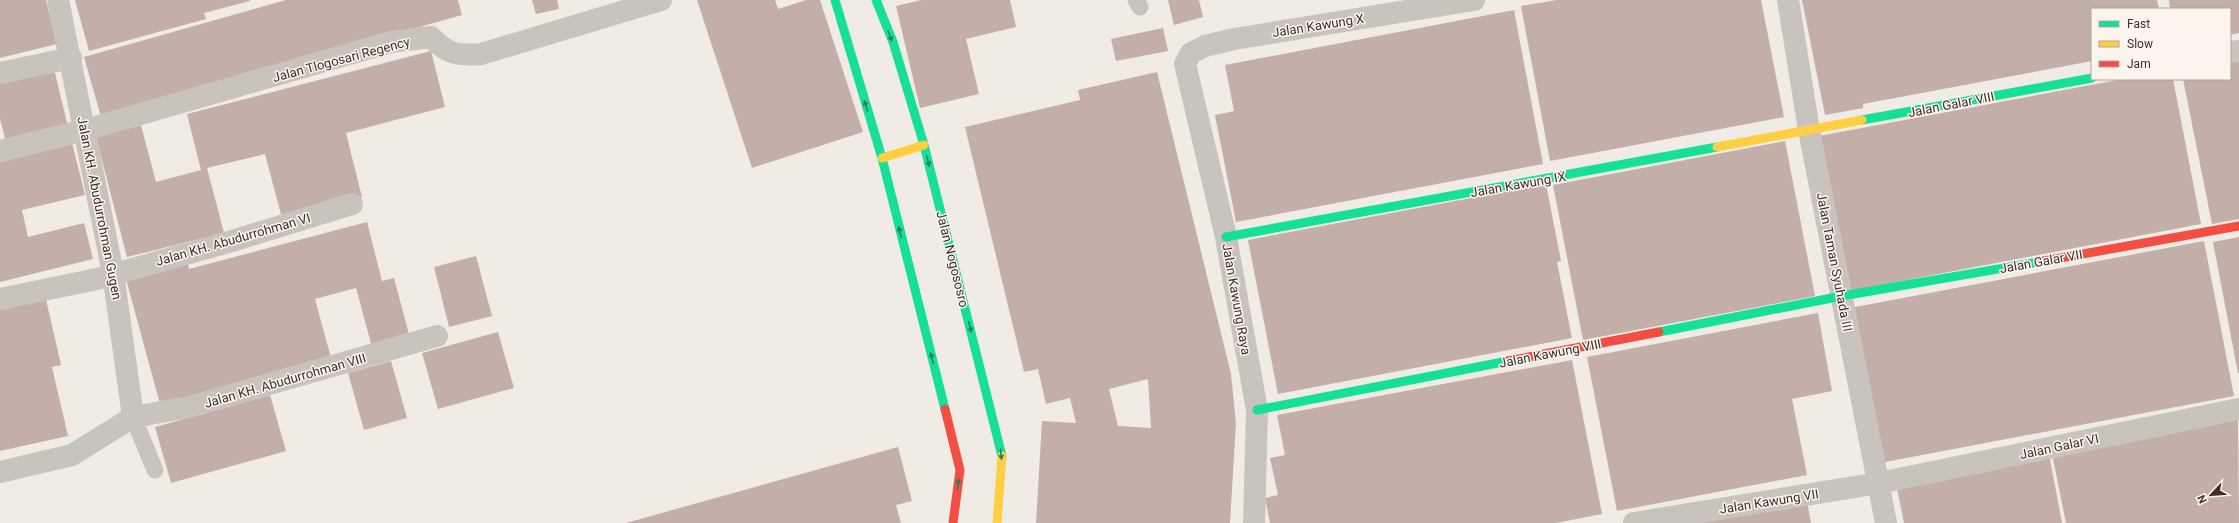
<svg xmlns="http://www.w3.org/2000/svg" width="2239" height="523" viewBox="0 0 2239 523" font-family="Roboto,sans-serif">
<rect width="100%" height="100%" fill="#f0ebe5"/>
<g fill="#c3afa7" fill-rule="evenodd">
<path d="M0,0H46L57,44L0,58Z"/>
<path d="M75,0H250V1L204,13L206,19L89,51Z"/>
<path d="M286,0H458L462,15L101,117L84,57Z"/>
<path d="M532,0H557L559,9L536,14Z"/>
<path d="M697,0H775L778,9L806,0H820L863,132L752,168Z"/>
<path d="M921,0H1010L1016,27L966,39L979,94L920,108L896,6Z"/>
<path d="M1168,0H1199L1203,17L1174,25Z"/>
<path d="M1557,0H1761L1784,117L1550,161L1521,6Z"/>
<path d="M1802,0H2157L2159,9H2092V61L1863,104V108L1825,115Z"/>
<path d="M2169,0H2239V33L2230,35V9H2170Z"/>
<path d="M1514,10L1543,164L1236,222L1215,115L1234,111L1225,65Z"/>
<path d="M1163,28L1168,51L1116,61L1111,39Z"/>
<path d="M431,51L445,107L346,133L362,197L282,218L265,154L207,168L224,233L127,257L96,137L141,125L156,182L201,170L187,114Z"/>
<path d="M2239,59V219L2212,224L2183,79H2230V61Z"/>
<path d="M54,69L68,127L6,142L0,119V82Z"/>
<path d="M1157,72L1231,374L1236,423L1230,523H1036L1042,421L1076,423L1070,398L1046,404L1038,369L1024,372L965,127L1080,100L1078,90ZM1148,379L1151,428L1118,426L1109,389Z"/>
<path d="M2123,79H2173L2201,224L1849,291L1819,136Z"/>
<path d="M71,139L85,195L22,210L28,237L84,223L93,259L0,282V156Z"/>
<path d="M1785,141L1815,296L1583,340L1553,185Z"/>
<path d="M1546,184L1561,261L1557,262L1572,338L1278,394L1248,240Z"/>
<path d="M367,222L382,281L394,278L410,338L372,347L356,288L315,299L331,358L160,404L126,279L188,263L189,269Z"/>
<path d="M2239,237V373H2238L2213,242Z"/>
<path d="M2204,241L2234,396L1880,463L1850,308Z"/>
<path d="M476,256L492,316L449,327L434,267Z"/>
<path d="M45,295L61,365L52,367L68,436L0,451V306Z"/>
<path d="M1818,313L1832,391L1792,399L1807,475L1617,511L1587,357Z"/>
<path d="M498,332L514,388L438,409L422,353Z"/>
<path d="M1572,360L1602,514L1556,523H1270L1265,498L1278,495L1270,458L1285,455L1277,415Z"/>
<path d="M391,361L407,418L364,430L348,373Z"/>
<path d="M270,395L286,451L171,483L155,427Z"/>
<path d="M2238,419L2239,523H2066L2052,454Z"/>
<path d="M898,447L912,501L896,505L901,523H626Z"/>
<path d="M2049,454L2062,523H1904L1896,483Z"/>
<path d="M1807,501L1811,523H1687Z"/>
</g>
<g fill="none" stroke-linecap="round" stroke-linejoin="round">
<g stroke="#c9c3be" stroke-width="17">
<path d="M1136,0L1140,7"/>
<path d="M133,417L155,470"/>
</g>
<g stroke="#c9c3be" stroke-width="22">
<path d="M58,0L113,273L133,417"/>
<path d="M1788,0L1809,130L1886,523"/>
<path d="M2230,52L2239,51"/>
<path d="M0,73L71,58"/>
<path d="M0,151L85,130L391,42L431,37C447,54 457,56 481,54L661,0"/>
<path d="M0,299L97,279L232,241L352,204"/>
<path d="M0,472L72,455L133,417L189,407L437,336"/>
<path d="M1254,523L1257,410L1226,237L1185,64L1191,53L1205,46L1234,39L1474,0"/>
<path d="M1634,523L1879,483L2239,409"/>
</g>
<g stroke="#16e098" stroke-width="9">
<path d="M835,0L882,158L945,409"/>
<path d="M876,0L893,42L924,145L1002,456"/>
<path d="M1862,120L2092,78"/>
<path d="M1226,237L1717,147"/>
<path d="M1659,332L1842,296L2038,262"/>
<path d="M1257,410L1508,361"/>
</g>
<g stroke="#ffcf43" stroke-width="9">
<path d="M1717,147L1862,120"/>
<path d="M882,158L924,145"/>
<path d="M997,523L1002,456"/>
</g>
<g stroke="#f24e42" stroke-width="9">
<path d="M2038,262L2239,226"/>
<path d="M1508,361L1659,332"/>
<path d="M945,409L960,470L953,523"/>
</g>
</g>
<defs><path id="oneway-solid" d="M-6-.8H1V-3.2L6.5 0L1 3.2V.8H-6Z"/></defs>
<g fill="#2a7f5c">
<use href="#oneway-solid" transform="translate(890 36) rotate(69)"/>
<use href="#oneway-solid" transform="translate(866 106) rotate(-107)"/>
<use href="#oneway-solid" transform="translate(928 161) rotate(76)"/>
<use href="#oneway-solid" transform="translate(900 232) rotate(-104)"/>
<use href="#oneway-solid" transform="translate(970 327) rotate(76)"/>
<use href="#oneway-solid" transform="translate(932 358) rotate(-104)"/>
<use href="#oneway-solid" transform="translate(1001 454) rotate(85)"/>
<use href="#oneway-solid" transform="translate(958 484) rotate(-83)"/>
</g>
<g text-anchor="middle" stroke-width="3" stroke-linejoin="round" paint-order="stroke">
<g font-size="13" fill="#3b302b" stroke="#fbf5ee">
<text transform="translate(1318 25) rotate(-9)" y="5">Jalan Kawung X</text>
<text transform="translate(341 59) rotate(-15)" y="5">Jalan Tlogosari Regency</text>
<text transform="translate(1951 104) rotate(-11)" y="5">Jalan Galar VIII</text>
<text transform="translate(1518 184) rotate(-10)" y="5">Jalan Kawung IX</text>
<text transform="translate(100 208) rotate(79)" y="5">Jalan KH. Abudurrohman Gugen</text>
<text transform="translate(233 239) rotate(-16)" y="5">Jalan KH. Abudurrohman VI</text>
<text transform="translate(953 259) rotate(76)" y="5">Jalan Nogososro</text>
<text transform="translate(2041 261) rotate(-10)" y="5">Jalan Galar VII</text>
<text transform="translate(1835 262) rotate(79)" y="5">Jalan Taman Syuhada III</text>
<text transform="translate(1237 299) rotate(80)" y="5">Jalan Kawung Raya</text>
<text transform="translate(1550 353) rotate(-11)" y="5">Jalan Kawung VIII</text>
<text transform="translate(285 380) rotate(-16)" y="5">Jalan KH. Abudurrohman VIII</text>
<text transform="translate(2059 446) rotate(-12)" y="5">Jalan Galar VI</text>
<text transform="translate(1769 501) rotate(-9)" y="5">Jalan Kawung VII</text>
</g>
</g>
<rect x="2091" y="8" width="140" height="72" fill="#fbf5ee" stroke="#aea6a0"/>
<rect x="2099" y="21" width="20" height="6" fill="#16e098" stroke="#aea6a0"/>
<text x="2127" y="28" font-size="12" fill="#3b302b">Fast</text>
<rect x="2099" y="41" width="20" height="6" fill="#ffcf43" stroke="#aea6a0"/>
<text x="2127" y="48" font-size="12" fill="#3b302b">Slow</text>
<rect x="2099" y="61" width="20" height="6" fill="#f24e42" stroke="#aea6a0"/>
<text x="2127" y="68" font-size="12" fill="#3b302b">Jam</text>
<g transform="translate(2211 495) rotate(244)" stroke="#fbf5ee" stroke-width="3" paint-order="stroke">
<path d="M0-3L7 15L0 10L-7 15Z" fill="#3b302b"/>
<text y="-6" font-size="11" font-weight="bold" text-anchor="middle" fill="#3b302b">N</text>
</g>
</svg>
